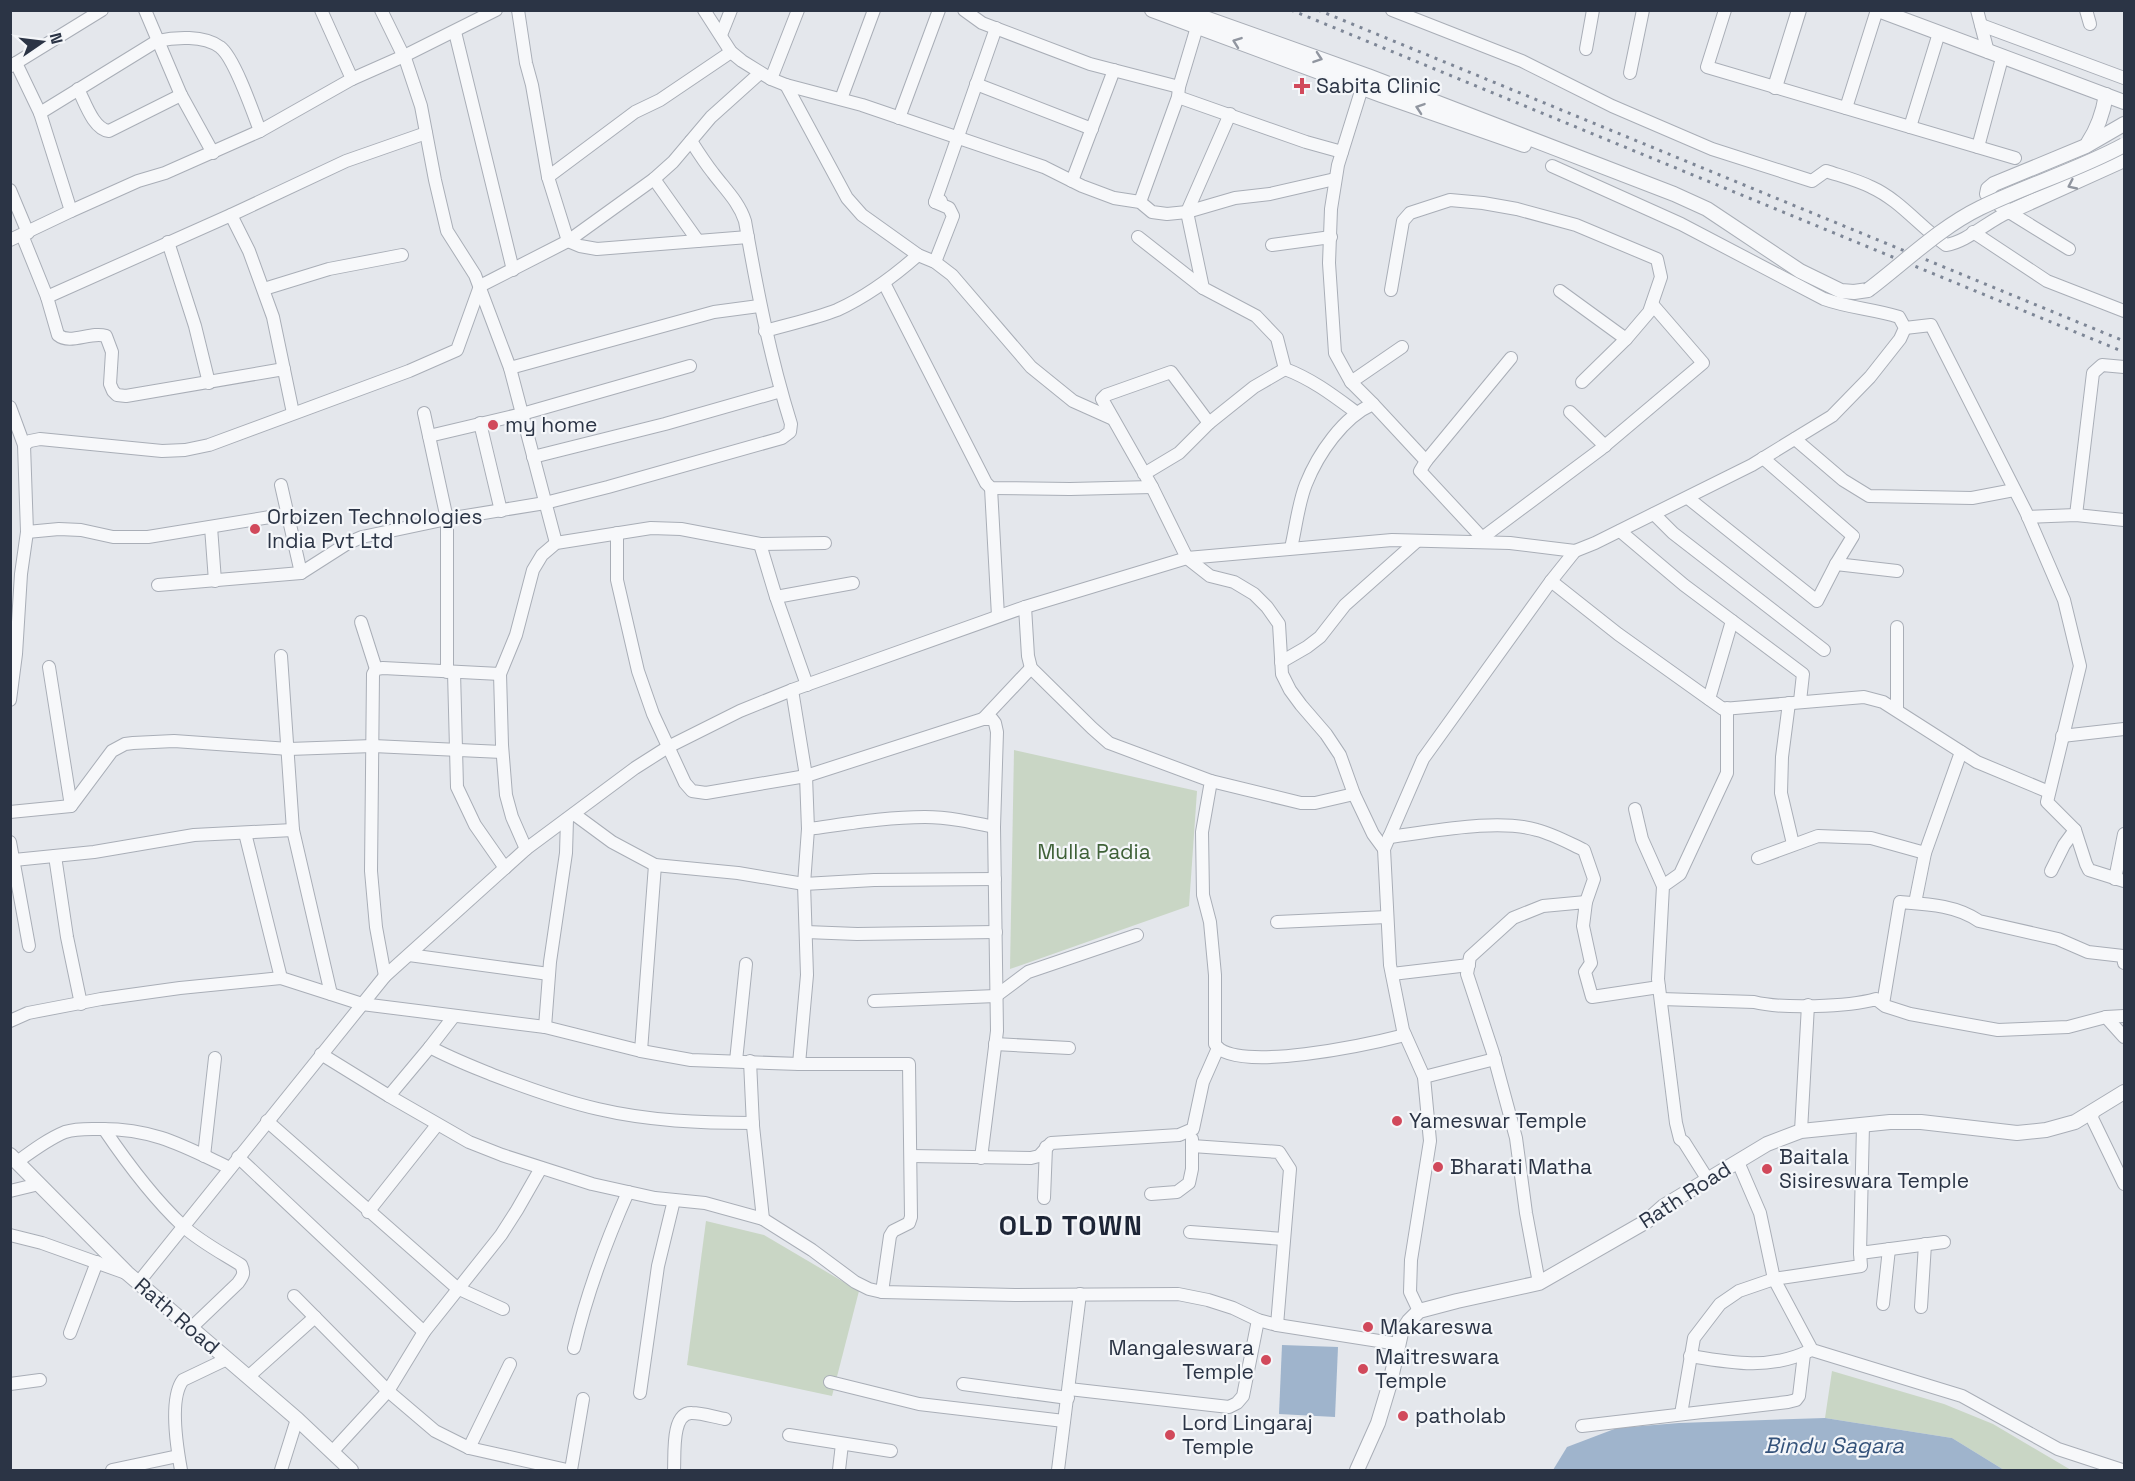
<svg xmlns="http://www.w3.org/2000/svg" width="2135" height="1481" viewBox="0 0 2135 1481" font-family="'Space Grotesk',sans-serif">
<rect width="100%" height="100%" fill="#e4e7ec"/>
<g fill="#c9d6c5">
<path d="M1014,750L1197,791L1189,906L1010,969Z"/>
<path d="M706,1221L764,1235L859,1291L832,1396L687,1365Z"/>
<path d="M1832,1371L1944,1404L1993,1424L2071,1470H2004L1952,1438L1825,1418Z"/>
</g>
<g fill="#9fb4cc">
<path d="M1282,1345L1338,1347L1335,1417L1279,1414Z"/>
<path d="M1825,1418L1952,1438L2004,1470H1553L1567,1447L1617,1428L1679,1423Z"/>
</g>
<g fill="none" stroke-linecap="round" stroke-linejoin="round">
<defs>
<g id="minor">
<path d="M145,10L181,95L213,153"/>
<path d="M321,10L352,79"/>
<path d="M381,10L406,61L421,106L435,180L447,231L475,275L510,368L556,543"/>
<path d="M518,10L526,63L532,85L548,177L568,241L580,246L597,249L748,237"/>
<path d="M704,10L731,52L742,61L771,79L786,85L862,105L1044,167L1082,186L1114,198L1140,202L1152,212L1167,214L1187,212L1235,198L1270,194L1335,179"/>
<path d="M964,10L982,23L1090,64L1179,87"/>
<path d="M1392,10L1522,61L1612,106L1712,149L1812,181L1826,171C1841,176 1857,180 1871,187C1900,200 1920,227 1946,245C1967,242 1989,220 2009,212L2069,249"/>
<path d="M1725,10L1707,67L2015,158"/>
<path d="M1977,10L1988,52"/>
<path d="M2086,10L2090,24"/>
<path d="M1981,25L2124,78"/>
<path d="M455,32L513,270"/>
<path d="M721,35L731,10"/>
<path d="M1586,49L1593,10"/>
<path d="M16,63L40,113L71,211"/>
<path d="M11,66L102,10"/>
<path d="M1630,73L1643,10"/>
<path d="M771,79L798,10"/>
<path d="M976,84L1092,129"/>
<path d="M786,85L847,198L862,215L918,255L935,262L952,275L1031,367L1073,401L1111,418"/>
<path d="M78,89C85,102 93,129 109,131L181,95"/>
<path d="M1178,97L1306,142L1342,152"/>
<path d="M841,99L874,10"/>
<path d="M1846,108L1877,10"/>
<path d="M40,113L157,41C175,37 204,35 220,47C234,57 253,112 260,131"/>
<path d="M1230,114L1187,212L1203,288L1256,316L1277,338L1285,369C1312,379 1334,396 1357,413"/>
<path d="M899,118L939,10"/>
<path d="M1910,127L1939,33"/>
<path d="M1978,147L2002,58"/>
<path d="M548,177L635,112L660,100L731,52"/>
<path d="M654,179L698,241"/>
<path d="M1072,181L1114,70"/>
<path d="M10,190L28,233"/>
<path d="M935,202L996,28"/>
<path d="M1140,202L1178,97L1179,87L1197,27"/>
<path d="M231,215L249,251L273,317L293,413"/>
<path d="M1973,232L2047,281L2124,311"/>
<path d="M22,235L47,297L58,335C70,345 91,331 106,336L112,352L110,384L113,391L117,395L126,396L284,369"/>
<path d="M1138,237L1203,288"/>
<path d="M10,240L71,211L138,181L165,173L260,131L352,79L404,56L496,10"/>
<path d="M168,242L195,326L209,383"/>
<path d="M1272,245L1331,237"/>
<path d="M935,262L953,216L949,208L935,202L941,201"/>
<path d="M884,283L986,483L991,488L1070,489L1152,487"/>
<path d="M264,289L329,269L402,255"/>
<path d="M1391,290L1403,221L1410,213L1450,200L1483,203L1517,209L1576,225L1657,259L1661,277L1649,312L1626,339L1560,291"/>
<path d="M47,297L231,215L346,161L426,133"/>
<path d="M1905,328L1931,325L2026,512L2064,600L2080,666L2047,802L2075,830L2086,864L2089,870L2124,881"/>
<path d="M765,331C789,324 814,319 837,310C868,296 893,277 918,255"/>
<path d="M510,368L714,312L759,306"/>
<path d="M1351,382L1335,353L1329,263L1331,209L1338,165L1362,88"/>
<path d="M1582,382L1626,339"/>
<path d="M1373,404L1351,382L1402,347"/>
<path d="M10,407L24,445"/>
<path d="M1570,412L1605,446"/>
<path d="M424,413L447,519V672"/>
<path d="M480,423L501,511"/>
<path d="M1209,423L1254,387L1285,369"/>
<path d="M429,436L522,414L690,366"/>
<path d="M1795,439L1843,480L1869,496L1972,498L2014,490"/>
<path d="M533,457L665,424L781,391"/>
<path d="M1763,458L1853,536L1836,564"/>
<path d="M1144,474L1179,453L1209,423L1171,372L1106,395L1102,399L1152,487L1187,558L1210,576L1234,582L1254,594L1267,607L1279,624L1282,674L1290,690L1301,705L1326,734L1340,755L1354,794L1373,834L1384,849"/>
<path d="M281,485L301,573"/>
<path d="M991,488L998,616"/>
<path d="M1688,498L1817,601L1836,564L1897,571"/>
<path d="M1654,514L1673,533L1824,650"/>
<path d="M2076,515L2093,373L2102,365L2124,367"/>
<path d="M2028,517L2076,515L2124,520"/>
<path d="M211,527L215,581"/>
<path d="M1620,531L1684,585L1803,674L1800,701"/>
<path d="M27,532L59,529L81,530L113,537H148L288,514"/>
<path d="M617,533V580L638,671L653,714L685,783L692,791L706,793L806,776L983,719H992L995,723L997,732L994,827L997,1031L981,1158"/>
<path d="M1482,538L1601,449L1703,363L1652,304"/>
<path d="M1486,542L1420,471L1426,461L1511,358"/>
<path d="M760,544L776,597L807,685"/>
<path d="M1291,548C1296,527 1298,504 1306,484C1318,454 1343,417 1373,404L1426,461"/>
<path d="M1551,581L1618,634L1723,709L1864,697L1883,702L1977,762L2049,792"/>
<path d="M158,585L301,573L348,543L362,537L447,519L545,503L608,487L782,438L790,432L791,424C770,357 757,290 745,221C739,202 725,189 713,173C705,163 698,152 691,141"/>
<path d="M776,597L853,583"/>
<path d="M1025,607L1028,656L1031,668L1092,728L1109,743L1211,781L1202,832L1203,895L1210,922L1215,975V1044C1233,1075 1374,1043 1405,1035"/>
<path d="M361,622L376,669"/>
<path d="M281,656L293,830L331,994"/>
<path d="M1281,662L1307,647L1320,637L1345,605L1417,541"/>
<path d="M49,667L71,806"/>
<path d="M454,672L457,787L475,825L505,868"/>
<path d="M792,690L806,776L808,829L804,884L807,975L799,1064"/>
<path d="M1709,699L1732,621"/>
<path d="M10,700L16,654L21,574L27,532L24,445L30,441L40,439L162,451L185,450L209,445L409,371L457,350L480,286L568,241L654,179L673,162L711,117L760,73"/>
<path d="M1789,703L1782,757L1781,793L1793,844"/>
<path d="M1897,710V627"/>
<path d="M983,719L1031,668"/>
<path d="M2062,736L2124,729"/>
<path d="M1211,781L1301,803H1315L1354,794"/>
<path d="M1635,809L1642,839L1663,886"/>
<path d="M10,812L71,806L112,751L125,744L133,743L174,741L289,749L373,746L502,752"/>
<path d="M574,814L612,842L655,865L738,873L804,884L874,880L995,879"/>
<path d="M808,829C846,824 886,817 925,817C948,817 971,822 994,827"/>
<path d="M245,833L281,978"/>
<path d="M1389,837C1431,832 1497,818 1537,830C1553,834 1569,843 1584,850L1594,879L1586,902"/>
<path d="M10,842L29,946"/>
<path d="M526,849L512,817L506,795L502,745L500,674L516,635L533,570L542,555L556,543L651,528L681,529L760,544L825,543"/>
<path d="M55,856L67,937L81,1004"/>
<path d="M1758,858L1818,836L1871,838L1925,853"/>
<path d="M14,860L94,852L194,835L293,830"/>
<path d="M2051,871L2064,845L2075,830"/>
<path d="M2115,879L2124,834"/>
<path d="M1915,903L1925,853L1961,752"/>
<path d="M1277,922L1387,917"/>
<path d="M806,932L857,934L996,932"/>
<path d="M409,955L549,974"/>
<path d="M1392,974L1469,965"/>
<path d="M385,976L376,927L371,871L373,674L376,669L383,668L500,674"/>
<path d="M1661,999L1754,1002C1782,1009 1848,1007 1876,999L1885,1006L1910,1014L1998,1030L2068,1027L2106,1017L2124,1037"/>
<path d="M874,1001L996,996L1028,972L1137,935"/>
<path d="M1883,1004L1900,902C1927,904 1956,905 1979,921L2058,939L2088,952L2123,956L2124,963"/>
<path d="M454,1016L430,1047C450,1058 471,1066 493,1075C527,1088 562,1101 598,1109C649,1121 701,1123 753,1123"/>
<path d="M2106,1017L2124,1016"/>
<path d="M10,1021L28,1013L101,999L180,988L281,978L362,1004L545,1027L641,1051L691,1060L799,1064H909L911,1217L909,1223L893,1231L890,1236L882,1292"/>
<path d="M545,1027L550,962L566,853L567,819"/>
<path d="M995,1044L1069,1048"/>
<path d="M641,1051L655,865"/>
<path d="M321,1054L389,1096L469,1142L502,1155L592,1184L655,1198L705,1203L763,1219L812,1250L855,1282L869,1289L882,1292L1015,1295L1178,1294L1208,1300L1233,1308L1258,1320L1277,1325L1398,1344"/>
<path d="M736,1061L746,964"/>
<path d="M750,1061L753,1126L763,1219"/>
<path d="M1424,1077L1495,1059"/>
<path d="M389,1096L430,1047"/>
<path d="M2093,1113L2092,1118L2124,1184"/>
<path d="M267,1121L457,1288L503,1309"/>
<path d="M1863,1125L1860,1253L1944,1242"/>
<path d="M104,1129C127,1163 153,1198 183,1226C199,1241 222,1253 241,1265C245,1273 243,1276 238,1283L192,1327"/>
<path d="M1801,1131L1808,1005"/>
<path d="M1192,1146L1279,1152L1290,1169L1277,1325"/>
<path d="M204,1156L215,1058"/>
<path d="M911,1156L1031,1158L1039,1156L1051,1143L1179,1135L1193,1129L1203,1082L1218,1048"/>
<path d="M238,1157L424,1332"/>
<path d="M17,1162C32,1151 48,1139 65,1132C77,1128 89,1129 102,1129C155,1129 183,1146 230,1168"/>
<path d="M1738,1162L1760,1213L1774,1279L1812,1350L1962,1396L2058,1449L2122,1470"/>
<path d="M1708,1180L1684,1142L1680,1139L1676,1123L1658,979L1663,886L1680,874L1727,773V708"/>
<path d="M10,1191L39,1184"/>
<path d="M1151,1194L1177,1192L1189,1183L1192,1169V1139"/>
<path d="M1044,1198L1046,1147"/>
<path d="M368,1212L437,1125"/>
<path d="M1190,1232L1284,1239"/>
<path d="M10,1235L42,1243L126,1273"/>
<path d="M138,1283L385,976L526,849L635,768L668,747L740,711L792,690L1025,607L1187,558L1392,540L1510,543L1575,551L1595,543L1752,465L1832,416L1870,377L1900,339L1905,328L1899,317C1874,309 1849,308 1824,299L1681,224L1552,166"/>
<path d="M1539,1283L1526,1213L1516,1138L1493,1053L1467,974L1470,957L1513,918L1543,906L1586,902L1583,926L1591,963L1585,972L1592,997L1659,987"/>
<path d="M294,1296L388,1391L435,1431L469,1448L567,1470"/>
<path d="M1883,1304L1889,1249"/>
<path d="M1921,1307L1925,1244"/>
<path d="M1419,1311L1410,1292L1411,1260L1430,1141L1424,1077L1403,1030L1390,965L1384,849L1423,759L1551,581L1575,551"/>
<path d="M70,1333L97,1262"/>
<path d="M574,1348C587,1292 605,1244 628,1192"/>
<path d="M1690,1356C1732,1363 1770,1370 1809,1351"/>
<path d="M248,1377L315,1317"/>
<path d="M830,1382L919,1404L1064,1421"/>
<path d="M10,1384L40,1380"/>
<path d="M963,1384L1068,1398"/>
<path d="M1069,1389L1229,1407L1237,1403L1243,1396L1258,1320"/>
<path d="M640,1393L658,1266L674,1200"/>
<path d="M1681,1414L1694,1338L1720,1304L1739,1291L1774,1279L1861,1266L1860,1253"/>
<path d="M1582,1426L1788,1402L1796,1400L1799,1396L1804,1354"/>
<path d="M789,1435L891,1451"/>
<path d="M469,1448L510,1364"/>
<path d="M332,1452L388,1391L424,1332L501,1235L517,1210L541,1168"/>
<path d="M112,1470L178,1456"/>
<path d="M181,1470C177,1448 169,1398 183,1380L227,1359"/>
<path d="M281,1470L297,1419"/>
<path d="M571,1470L583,1399"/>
<path d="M674,1470C675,1455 671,1412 692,1413C702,1413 714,1417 725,1419"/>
<path d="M839,1470L842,1444"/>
<path d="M1058,1470L1080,1294"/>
</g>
<g id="tertiary">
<path d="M1152,10L1381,95L1524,145"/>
<path d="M1183,10L1368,76L1674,194L1707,209L1800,271L1841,291L1854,292L1868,290"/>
<path d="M1878,10L2124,102"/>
<path d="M1775,87L1799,10"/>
<path d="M2124,124L2086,146L1994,184L1988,189L1987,194L2009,212L2124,160"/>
<path d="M2088,143C2098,128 2103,113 2106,95"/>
<path d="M10,1155L127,1273L297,1419L351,1470"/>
<path d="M1357,1470L1378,1423L1390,1383L1401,1333L1409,1321L1419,1311L1457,1301L1539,1283L1647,1221L1664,1206L1767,1144L1801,1131L1890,1122H1921L2017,1133L2046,1130L2075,1122L2124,1092"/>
</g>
</defs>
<use href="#minor" stroke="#a9aeb7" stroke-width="14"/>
<use href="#tertiary" stroke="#a9aeb7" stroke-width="16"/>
<use href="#minor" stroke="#f7f8fa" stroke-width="12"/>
<use href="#tertiary" stroke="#f7f8fa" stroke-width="14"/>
<g stroke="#7d8696" stroke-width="3" stroke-dasharray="3 6" stroke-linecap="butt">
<path d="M1291,10L2124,352"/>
<path d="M1318,10L2124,341"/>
</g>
<defs>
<path id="tertiary-bridge" d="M1868,290C1904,263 1939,228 1980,208C2027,185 2078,170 2124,145"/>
</defs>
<use href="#tertiary-bridge" stroke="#a9aeb7" stroke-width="16" stroke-linecap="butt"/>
<use href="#tertiary-bridge" stroke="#f7f8fa" stroke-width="14"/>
</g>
<defs><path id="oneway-chevron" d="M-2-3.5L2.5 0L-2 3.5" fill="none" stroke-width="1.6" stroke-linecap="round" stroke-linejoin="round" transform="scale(1.5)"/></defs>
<g stroke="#9196a0">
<use href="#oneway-chevron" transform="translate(1237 42) rotate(-160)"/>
<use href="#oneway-chevron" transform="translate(1318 58) rotate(19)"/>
<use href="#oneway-chevron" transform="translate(1420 108) rotate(-161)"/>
<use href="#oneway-chevron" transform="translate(2072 185) rotate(155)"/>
</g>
<g fill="#d1495b" stroke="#f4f6f9" stroke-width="2">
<path d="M1299 77h6v6h6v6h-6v6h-6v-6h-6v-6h6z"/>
<circle cx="493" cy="425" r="6"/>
<circle cx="255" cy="529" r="6"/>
<circle cx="1397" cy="1121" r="6"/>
<circle cx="1438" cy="1167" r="6"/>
<circle cx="1767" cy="1169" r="6"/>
<circle cx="1368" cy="1327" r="6"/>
<circle cx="1266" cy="1360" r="6"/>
<circle cx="1363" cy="1369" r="6"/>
<circle cx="1403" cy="1416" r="6"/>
<circle cx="1170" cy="1435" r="6"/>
</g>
<g text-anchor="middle" stroke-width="4.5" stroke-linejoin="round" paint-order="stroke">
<g font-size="21" fill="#2b3445" stroke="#f4f6f9" text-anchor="start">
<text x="1316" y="93">Sabita Clinic</text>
<text x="505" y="432">my home</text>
<text x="267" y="524">Orbizen Technologies<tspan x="267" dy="24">India Pvt Ltd</tspan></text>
<text x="1409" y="1128">Yameswar Temple</text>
<text x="1779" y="1164">Baitala<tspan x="1779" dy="24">Sisireswara Temple</tspan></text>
<text x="1450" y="1174">Bharati Matha</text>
<text x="1380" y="1334">Makareswa</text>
<text x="1254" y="1355" text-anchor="end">Mangaleswara<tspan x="1254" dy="24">Temple</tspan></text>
<text x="1375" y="1364">Maitreswara<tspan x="1375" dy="24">Temple</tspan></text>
<text x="1415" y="1423">patholab</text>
<text x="1182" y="1430">Lord Lingaraj<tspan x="1182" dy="24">Temple</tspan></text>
</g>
<g font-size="21" fill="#3f6138" stroke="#f4f6f9">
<text x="1094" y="859">Mulla Padia</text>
</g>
<g font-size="21" fill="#2b3445" stroke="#f4f6f9">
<text transform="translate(1685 1195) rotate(-33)" y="7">Rath Road</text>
<text transform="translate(177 1316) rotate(41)" y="7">Rath Road</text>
</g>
<g font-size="22" font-style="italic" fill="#34527a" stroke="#f4f6f9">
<text x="1834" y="1453">Bindu Sagara</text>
</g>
<g font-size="27" font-weight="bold" letter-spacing="1.5" fill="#1d2536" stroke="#f4f6f9">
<text x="1071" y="1235">OLD TOWN</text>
</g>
</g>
<rect width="2135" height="1481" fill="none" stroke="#2b3445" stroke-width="24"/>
<g transform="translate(42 42) rotate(76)" stroke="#f4f6f9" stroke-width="4.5" paint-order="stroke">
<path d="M0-4.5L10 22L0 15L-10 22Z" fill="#2b3445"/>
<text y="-9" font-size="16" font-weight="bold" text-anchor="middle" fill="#2b3445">N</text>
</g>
</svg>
